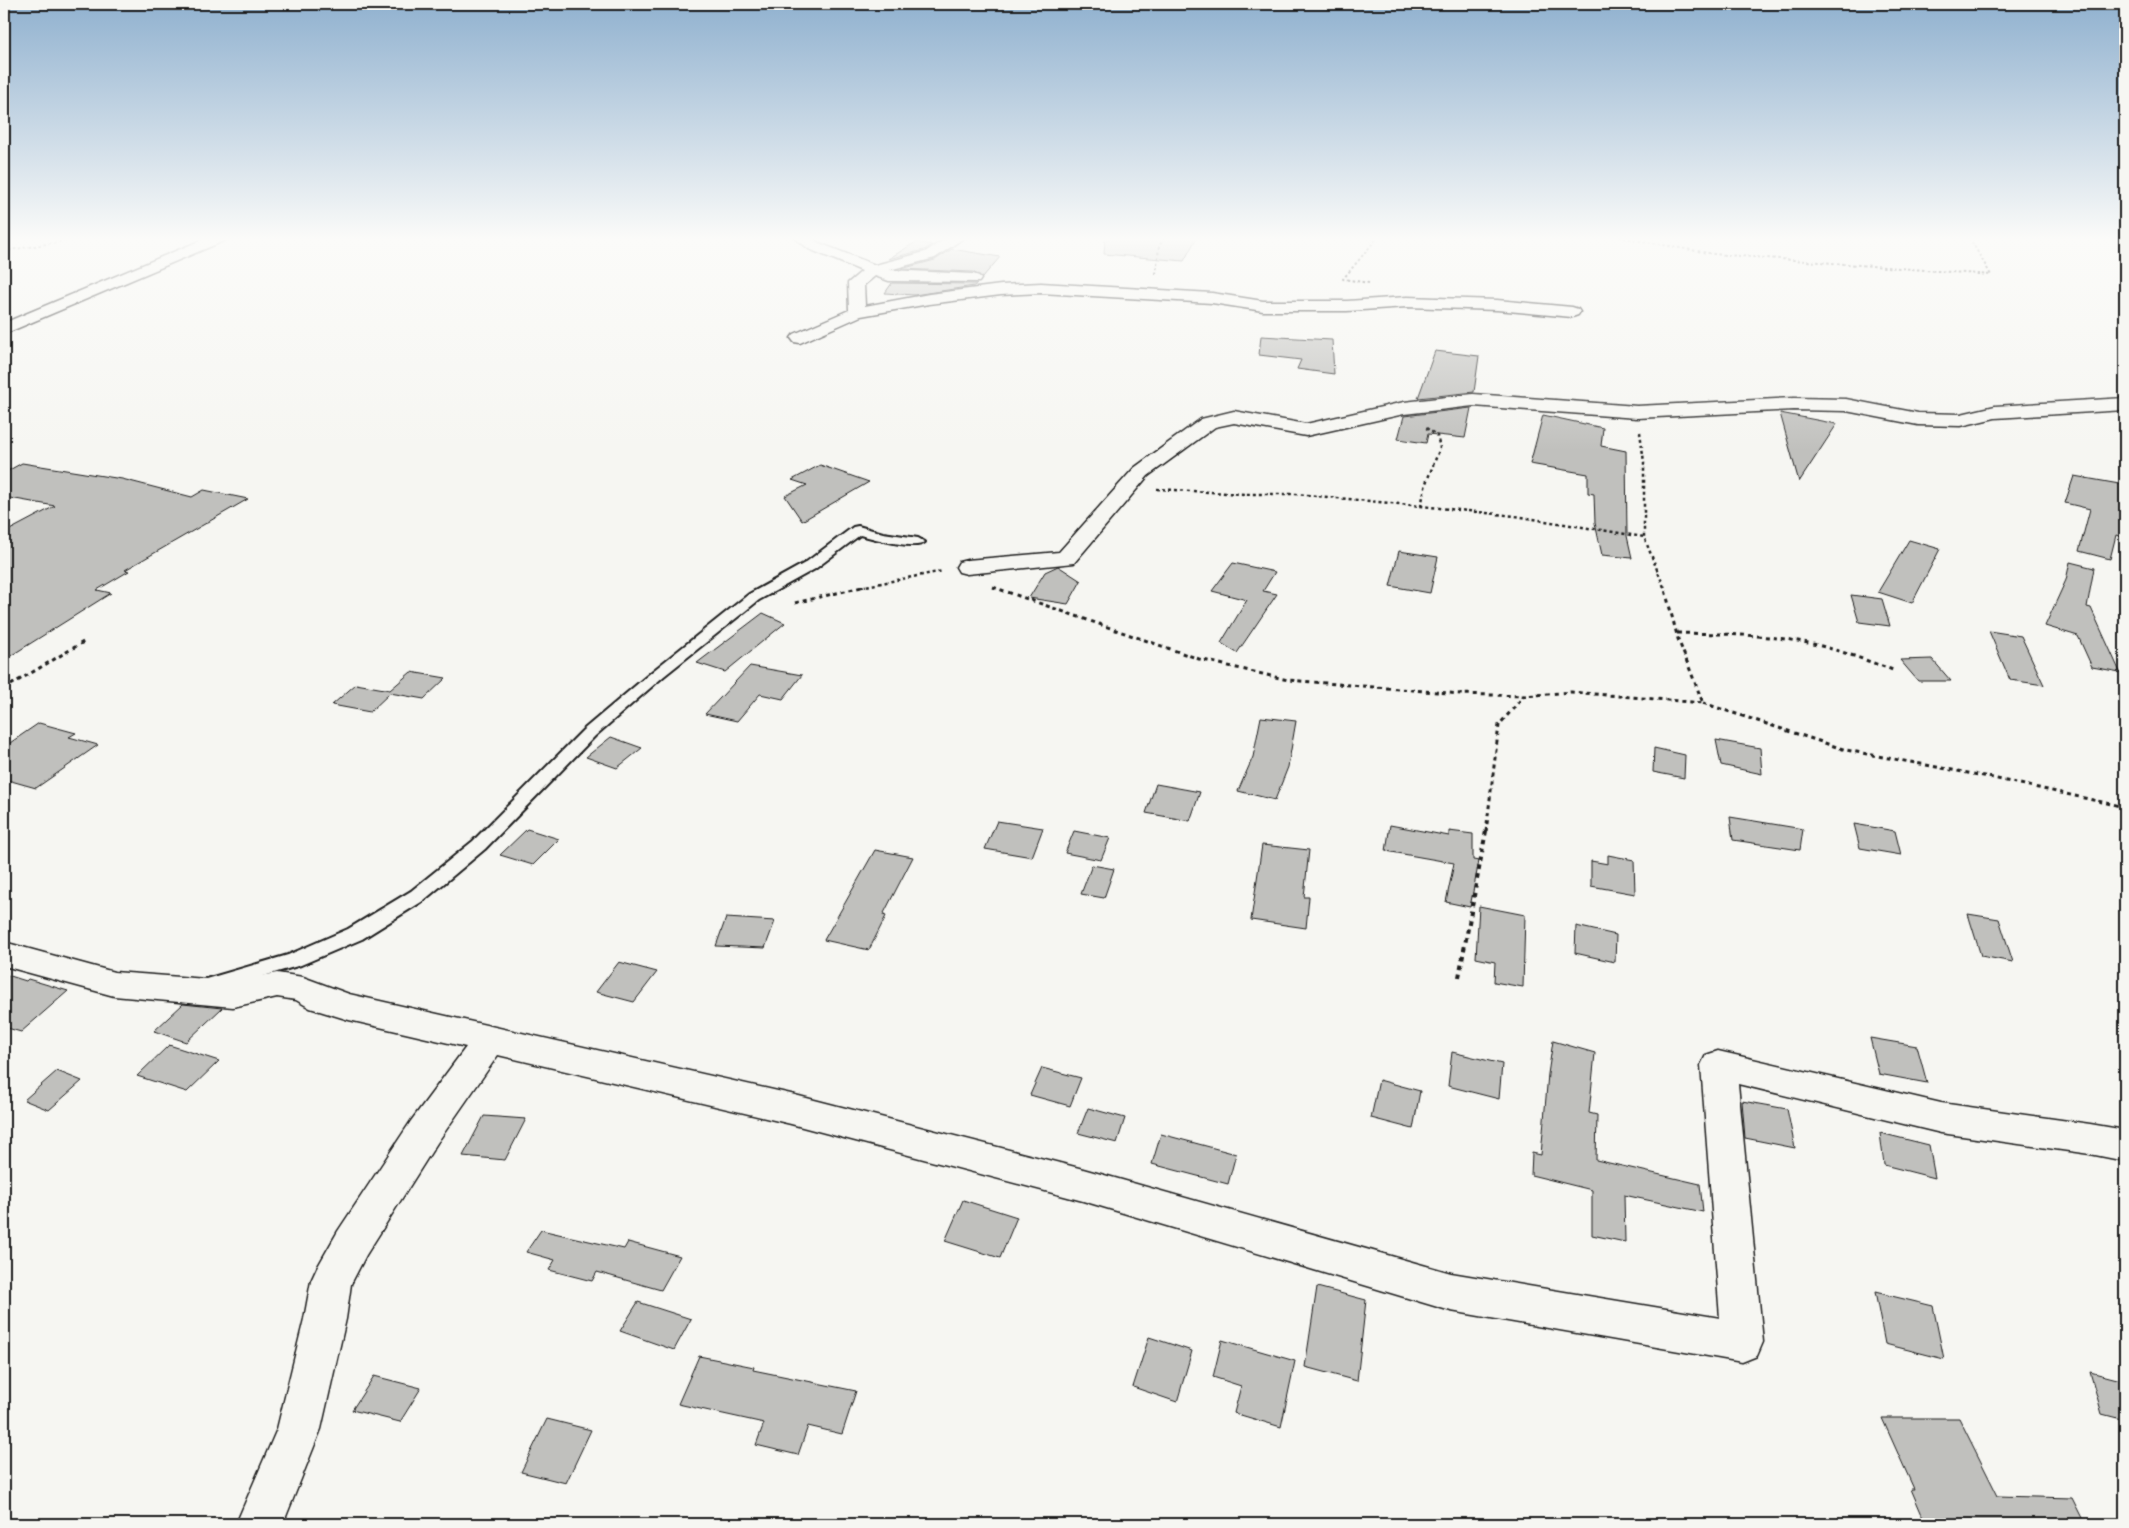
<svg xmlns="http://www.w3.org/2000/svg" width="2129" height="1528" viewBox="0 0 2129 1528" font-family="Sriracha,sans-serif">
<rect width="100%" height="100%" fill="#f6f6f2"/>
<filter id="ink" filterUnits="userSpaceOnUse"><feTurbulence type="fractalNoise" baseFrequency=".02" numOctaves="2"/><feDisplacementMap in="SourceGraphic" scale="10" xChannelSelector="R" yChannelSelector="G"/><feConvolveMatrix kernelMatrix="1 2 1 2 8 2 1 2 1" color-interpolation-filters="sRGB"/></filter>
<g filter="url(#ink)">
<g fill="#c0c0bd" stroke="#1c1c1c">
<path d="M1105,237H1197L1184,261L1104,254Z"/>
<path d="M916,242L932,245L924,250L888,259Z"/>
<path d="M952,249L1000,257L982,278L973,272L901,269L935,260Z"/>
<path d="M892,283L977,284L974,286L914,295L885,293Z"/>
<path d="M1261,336L1332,340L1334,374L1297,369L1301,360L1259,355Z"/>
<path d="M1435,351L1479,356L1474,392L1418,398Z"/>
<path d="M1471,408L1465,438L1428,434L1426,443L1398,439L1404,416Z"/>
<path d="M1780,413L1837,424L1799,482Z"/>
<path d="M1543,415L1603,428L1601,446L1626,451L1627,536L1632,558L1602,555L1595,523L1594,494L1588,493V474L1530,464Z"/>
<path d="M22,463L122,479L192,497L204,490L248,499L125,570L129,571L97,590L111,593L4,660V533L55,506L4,497V473Z"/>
<path d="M820,465L869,482L802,521L785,496L807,485L792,480Z"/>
<path d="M2074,476L2125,485V538L2116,535L2110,559L2079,551L2090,509L2065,503Z"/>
<path d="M1909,540L1940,549L1912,603L1878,592Z"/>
<path d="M1399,551L1438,557L1430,593L1390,586Z"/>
<path d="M2070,562L2094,568L2087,607L2091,608L2120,672L2092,667L2078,636L2045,626L2066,580Z"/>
<path d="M1233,563L1275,572L1263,591L1277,594L1237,653L1221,643L1247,600L1212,591Z"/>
<path d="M1058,566L1081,581L1068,604L1029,598L1045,572Z"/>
<path d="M1851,595L1882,599L1890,626L1859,622Z"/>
<path d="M763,613L785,623L725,672L697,663Z"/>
<path d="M1989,631L2021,636L2044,685L2010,680Z"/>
<path d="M1932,659L1951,681H1918L1900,660Z"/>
<path d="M750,666L802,675L783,699L760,694L737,721L705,714Z"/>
<path d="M411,672L446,678L424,699L390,693L370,712L332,705L356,684L390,690Z"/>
<path d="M1261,717L1296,721L1288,767L1275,800L1238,791L1253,757Z"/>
<path d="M39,723L76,733L69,737L98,745L36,788L4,779V747Z"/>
<path d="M611,737L642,748L617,768L586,757Z"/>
<path d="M1716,740L1760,748L1762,774L1721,765Z"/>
<path d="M1654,748L1685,755L1684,778L1653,772Z"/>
<path d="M1156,784L1200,792L1190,821L1146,813Z"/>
<path d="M1730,817L1803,829L1800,850L1733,840Z"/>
<path d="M997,821L1043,828L1032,857L985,849Z"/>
<path d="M1854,824L1895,831L1901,855L1860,848Z"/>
<path d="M1390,825L1449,836V831L1473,834V860L1479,861L1470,907L1446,902L1454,863L1386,851Z"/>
<path d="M527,829L559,839L533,865L500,855Z"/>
<path d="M1074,831L1110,838L1101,860L1065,853Z"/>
<path d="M1262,845L1309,850L1304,897H1309L1306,928L1251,920Z"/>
<path d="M875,850L913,857L883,915L886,916L869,950L824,940Z"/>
<path d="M1608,855L1634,860L1635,894L1591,886V861L1608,864Z"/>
<path d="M1092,865L1114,869L1104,898L1081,894Z"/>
<path d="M1479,906L1525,915L1523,987L1494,982L1495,962L1476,958Z"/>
<path d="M1968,914L1999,919L2013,962L1981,956Z"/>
<path d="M726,918L775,921L765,948L716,946Z"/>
<path d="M1576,926L1616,935L1615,962L1575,953Z"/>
<path d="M619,962L657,972L634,1002L596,992Z"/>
<path d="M4,974L26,981L28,979L68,991L21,1032L4,1027Z"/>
<path d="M183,1004L222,1008L186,1042L154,1031Z"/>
<path d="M1870,1038L1917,1046L1927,1083L1879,1074Z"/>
<path d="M1553,1041L1595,1053L1589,1113L1597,1115L1596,1160L1700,1184L1703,1212L1624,1195L1625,1242L1592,1235V1190L1531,1175L1532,1153L1541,1155L1548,1074Z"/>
<path d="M169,1045L219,1061L187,1092L137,1076Z"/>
<path d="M1452,1052L1502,1064L1499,1099L1448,1086Z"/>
<path d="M1042,1068L1081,1078L1070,1106L1030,1095Z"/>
<path d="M57,1071L82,1081L49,1110L24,1100Z"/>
<path d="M1379,1080L1420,1091L1413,1129L1371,1118Z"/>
<path d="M1742,1101L1787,1109L1795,1148L1745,1138Z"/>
<path d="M1088,1108L1125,1118L1117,1143L1078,1133Z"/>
<path d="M484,1116L526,1119L505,1160L463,1156Z"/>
<path d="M1880,1133L1929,1145L1935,1178L1884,1165Z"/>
<path d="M1161,1134L1236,1154L1228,1184L1152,1164Z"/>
<path d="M963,1200L1017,1217L1000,1258L945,1241Z"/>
<path d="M541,1230L624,1249L628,1242L680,1256L661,1290L597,1272L592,1281L549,1270L555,1260L526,1252Z"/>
<path d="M1317,1287L1366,1300L1357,1381L1305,1367Z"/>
<path d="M1875,1292L1933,1306L1944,1359L1885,1344Z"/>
<path d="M638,1302L691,1319L674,1350L620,1331Z"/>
<path d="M1149,1337L1192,1351L1177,1402L1133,1387Z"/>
<path d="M1222,1340L1295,1361L1281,1427L1234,1413L1241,1386L1213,1377Z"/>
<path d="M699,1356L754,1367L753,1370L856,1391L842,1434L808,1426L798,1455L756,1445L764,1423L678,1404Z"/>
<path d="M2090,1372L2125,1381V1420L2102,1414Z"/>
<path d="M374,1376L421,1388L400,1422L352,1410Z"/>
<path d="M1882,1418H1959L1998,1496L2072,1498L2085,1524H1926L1911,1489H1914Z"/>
<path d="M547,1419L591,1430L566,1483L521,1472Z"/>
</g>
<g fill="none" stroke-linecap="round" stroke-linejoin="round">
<defs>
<path id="service" d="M858,526L883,533L918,538L925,542C916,551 872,538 860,535L815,569L759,600L664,676L595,736L485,849L423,901L362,939L301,965L206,993L199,991L196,986L199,981L288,955L348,929L411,891L473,841L583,730L654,670L749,594L805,563L853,527Z"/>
<g id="minor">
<path d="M794,237H810L819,243L875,265L925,252L948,237H965L935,258L889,270L973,274L979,276L981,279L979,282L889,281L875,276L864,285L865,306L929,294L1001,285L1041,283L1212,293L1263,301H1347L1407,297L1497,300L1572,307L1578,309L1580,312L1578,315L1572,317L1497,310L1407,307L1347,311H1263L1212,303L1041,293L1001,295L929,304L861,316L800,343L794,342L791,338L794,334L849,310L848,283L862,271L809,249Z"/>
<path d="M1473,394L1637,406L1794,398L1846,399L1918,413L1961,414L1995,406L2125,398V410L1995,418L1961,426L1918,425L1846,411L1794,410L1637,418L1473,406L1404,414L1306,436L1234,423L1215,427L1148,476L1074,563L967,574L959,572L956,567L959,562L967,560L1059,552L1134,468L1201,419L1234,411L1306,424L1404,402Z"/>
<path d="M4,942L114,972L233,981L277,973L303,977L349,994L791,1094L1083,1169L1451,1273L1720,1318L1701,1065L1706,1055L1718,1051L1941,1103L2090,1124L2125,1130V1161L2090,1154L1941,1133L1738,1084L1763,1342L1757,1356L1742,1362L1451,1311L1083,1201L791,1124L498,1055L437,1143L366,1255L351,1284L346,1319L321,1429L283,1524H236L277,1429L304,1319L311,1281L317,1268L338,1231L411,1121L466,1047L349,1020L310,1008L296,1000L277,997L233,1007L114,996L4,966Z"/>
</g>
<path id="tertiary" d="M209,237H228L226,240L4,334V323Z"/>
</defs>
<use href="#service" stroke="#1c1c1c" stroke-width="4"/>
<use href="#minor" stroke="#1c1c1c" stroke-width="3"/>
<use href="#tertiary" stroke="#1c1c1c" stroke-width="3"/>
<g stroke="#1c1c1c" stroke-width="2" stroke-dasharray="2.5 2.5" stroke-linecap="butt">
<path d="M1619,237L1714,254L1991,275L1969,237"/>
<path d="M4,251L88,237"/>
<path d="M1156,274L1159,247L1164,237"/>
<path d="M1369,283L1343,279L1378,237"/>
</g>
<g stroke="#1c1c1c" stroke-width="2.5" stroke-dasharray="3 3" stroke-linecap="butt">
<path d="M1640,432L1644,462V537L1664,587"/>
<path d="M1157,489L1244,494H1296L1421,506L1515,516L1644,537"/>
<path d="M1421,506L1426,483L1440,448L1437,436L1425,427"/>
<path d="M861,587L943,571"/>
</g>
<g stroke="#1c1c1c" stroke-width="3" stroke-dasharray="4 4" stroke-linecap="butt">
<path d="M993,587L1199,659L1288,680L1461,694L1524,696"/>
<path d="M795,603L866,586"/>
<path d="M1677,633C1721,634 1765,634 1808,643C1837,649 1865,660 1893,670"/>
<path d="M4,689L85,641"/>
<path d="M1703,703L1846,750L1979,775L2125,807"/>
<path d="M1486,832L1499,725L1524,696L1571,692L1703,703L1678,639L1664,586"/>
</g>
<path stroke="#1c1c1c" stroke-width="4" stroke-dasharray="4.5 4.5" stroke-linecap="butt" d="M1459,977L1486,831"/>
<use href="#service" fill="#f6f6f2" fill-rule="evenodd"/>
<use href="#minor" fill="#f6f6f2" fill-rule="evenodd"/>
<use href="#tertiary" fill="#f6f6f2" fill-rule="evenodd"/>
</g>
</g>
<linearGradient id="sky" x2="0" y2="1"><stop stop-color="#90b1cf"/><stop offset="0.53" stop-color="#fbfbf9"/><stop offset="1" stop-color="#fbfbf9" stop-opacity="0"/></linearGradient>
<rect width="2129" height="451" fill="url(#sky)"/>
<rect width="2129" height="1528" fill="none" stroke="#f6f6f2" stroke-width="20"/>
<rect x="10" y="10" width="2109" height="1508" fill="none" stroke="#1c1c1c" stroke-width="2" filter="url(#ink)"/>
</svg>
